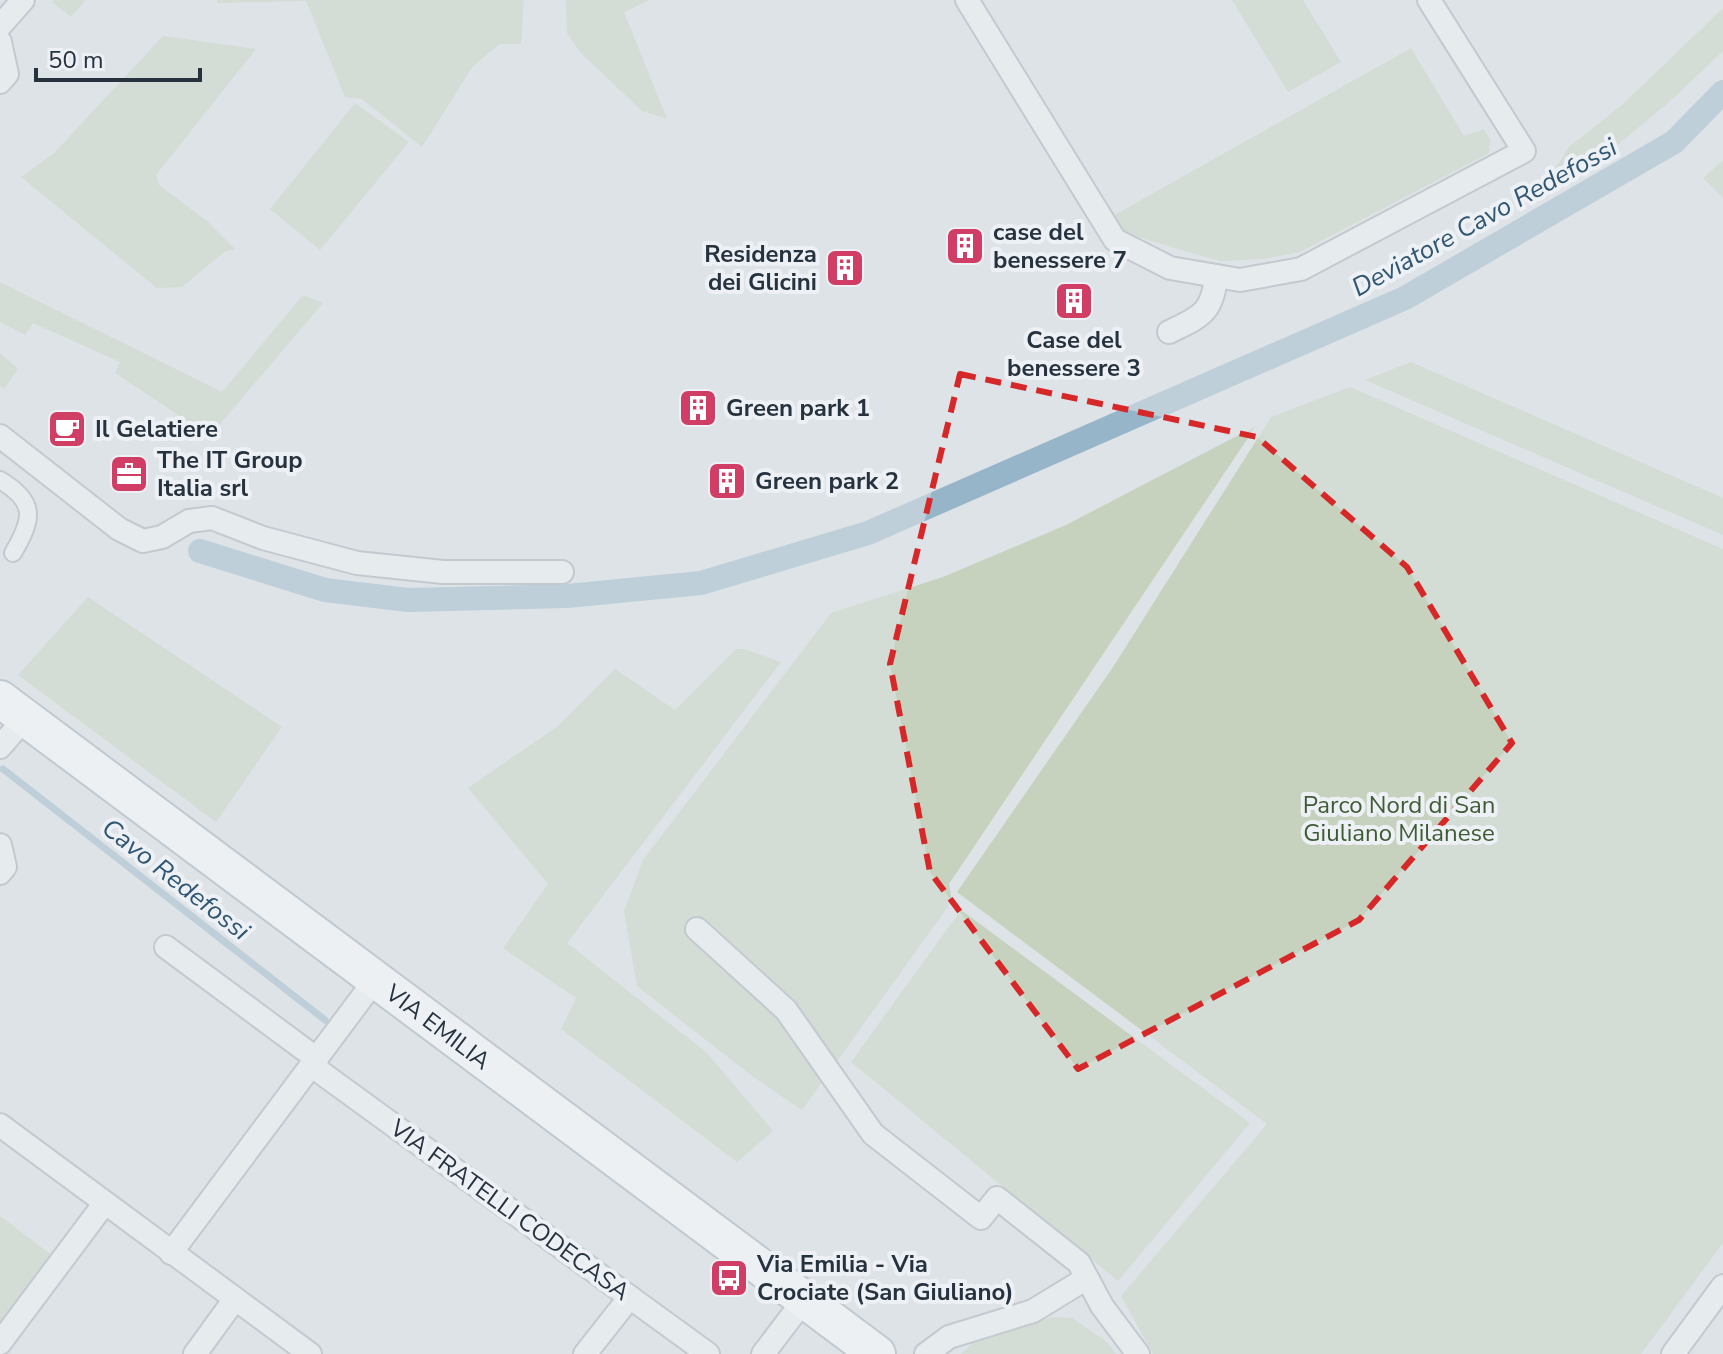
<svg xmlns="http://www.w3.org/2000/svg" width="1723" height="1354" viewBox="0 0 1723 1354" font-family="'Nunito Sans',sans-serif">
<rect width="100%" height="100%" fill="#dee3e8"/>
<g fill="#c6d2be">
<path d="M54,0H86L71,17L52,2Z"/>
<path d="M217,0H524L521,44H500L473,66L422,147L362,99L345,97L306,1L217,3Z"/>
<path d="M566,0H650L624,12L667,119L642,111L580,52L567,33Z"/>
<path d="M1232,0H1303L1341,62L1288,92Z"/>
<path d="M1723,8V51L1668,103L1569,185L1555,169L1569,147L1623,104Z"/>
<path d="M163,36L256,49L156,175L159,185L207,221L235,249L224,252L182,287L157,288L21,177L54,153Z"/>
<path d="M1411,48L1464,136L1484,129L1490,139L1489,153L1300,252L1264,259L1219,261L1121,232L1111,217Z"/>
<path d="M355,103L409,142L320,250L270,209Z"/>
<path d="M1723,160V198L1703,178Z"/>
<path d="M0,282L222,392L303,295L323,303L210,436L115,373L120,362L33,323L25,335L0,322Z"/>
<path d="M0,353L18,369L4,389L0,386Z"/>
<path d="M1411,362L1723,498V535L1365,380Z"/>
<path d="M1350,387L1723,549V1243L1641,1354H1153L1121,1296L1267,1124L957,892L1113,667L1271,417Z"/>
<path d="M1256,426L949,884L952,901L802,1110L752,1076L637,986L624,911L643,860L831,613L943,577L1066,525Z"/>
<path d="M88,597L282,727L216,822L18,675Z"/>
<path d="M736,649H744L781,662L567,943L707,1053L773,1131L737,1162L561,1029L576,998L503,948L548,884L468,788L558,726L615,669L675,710Z"/>
<path d="M961,910L1250,1123L1118,1281L851,1062Z"/>
<path d="M0,1216L58,1260L0,1334Z"/>
<path d="M1052,1317L1072,1318L1107,1342L1116,1354H961L972,1344Z"/>
</g>
<g fill="none" stroke-linecap="round" stroke-linejoin="round">
<path stroke="#97b5c9" stroke-width="7" d="M3,769L325,1020"/>
<path stroke="#97b5c9" stroke-width="24" d="M200,551L325,590L408,600L567,596L701,583L868,533L1405,298L1674,142L1723,92"/>
<defs>
<path id="pedestrian" d="M0,480C37,502 33,519 13,553"/>
<g id="minor">
<path d="M967,0L1115,240L1170,268L1240,280L1301,269L1524,151L1429,0"/>
<path d="M0,26L23,0"/>
<path d="M0,42L7,74L0,82"/>
<path d="M1169,332C1200,317 1213,313 1216,276"/>
<path d="M0,436L119,529L143,541L162,537L189,521L212,518L263,538L357,563L443,572H562"/>
<path d="M0,747L25,718"/>
<path d="M0,845L5,867L0,873"/>
<path d="M697,929L786,1010L873,1134L981,1218L997,1198L1079,1263L1102,1306L1138,1354"/>
<path d="M166,947L317,1059"/>
<path d="M312,1066L708,1354"/>
<path d="M0,1125L310,1354"/>
<path d="M171,1253L375,980"/>
<path d="M0,1343L104,1204"/>
<path d="M195,1354L235,1299"/>
<path d="M585,1354L630,1297"/>
<path d="M763,1354L804,1300"/>
<path d="M926,1354L949,1337L1033,1311L1087,1278"/>
<path d="M1673,1354L1723,1286"/>
</g>
<path id="primary" d="M0,699L877,1354"/>
</defs>
<use href="#pedestrian" stroke="#a3aab2" stroke-width="20"/>
<use href="#minor" stroke="#a3aab2" stroke-width="26"/>
<use href="#primary" stroke="#9da8b4" stroke-width="40"/>
<use href="#pedestrian" stroke="#f0f3f6" stroke-width="16"/>
<use href="#minor" stroke="#f0f3f6" stroke-width="22"/>
<use href="#primary" stroke="#fff" stroke-width="36"/>
</g>
<path d="M0 0H1723V1354H0ZM960,374L1257,437L1407,567L1512,743L1359,920L1078,1069L930,872L890,664Z" fill="#dee3e8" fill-opacity=".55" fill-rule="evenodd"/>
<path fill="none" stroke="#d62828" stroke-width="6" stroke-dasharray="16 10" stroke-linejoin="round" d="M960,374L1257,437L1407,567L1512,743L1359,920L1078,1069L930,872L890,664Z"/>
<defs>
<symbol id="building-square" viewBox="-11 -11 22 22"><rect x="-9" y="-9" width="18" height="18" rx="4" fill="#d13e65" stroke="#edf1f5"/><path d="M-4-6H4V6H1V3H-1V6H-4ZM-2.5-4.3h1.7v1.8h-1.7ZM.8-4.3h1.7v1.8H.8ZM-2.5-1h1.7V.8h-1.7ZM.8-1h1.7V.8H.8Z" fill="#fff"/></symbol>
<symbol id="cafe-square" viewBox="-11 -11 22 22"><rect x="-9" y="-9" width="18" height="18" rx="4" fill="#d13e65" stroke="#edf1f5"/><path d="M-5.5-4.5H6V0H3Q3 3.5 0 3.5H-2.5Q-5.5 3.5-5.5 0ZM3-3.2v2h1.7v-2ZM-6 4.5H4V6H-6Z" fill="#fff"/></symbol>
<symbol id="office-square" viewBox="-11 -11 22 22"><rect x="-9" y="-9" width="18" height="18" rx="4" fill="#d13e65" stroke="#edf1f5"/><path d="M-6-3h4V-5.5h4V-3h4V5H-6ZM-1-4.5V-3h2v-1.5ZM-6 0V1H6V0Z" fill="#fff"/></symbol>
<symbol id="bus-square" viewBox="-11 -11 22 22"><rect x="-9" y="-9" width="18" height="18" rx="4" fill="#d13e65" stroke="#edf1f5"/><path d="M-5-6H5V4H4V6H2V4H-2V6H-4V4H-5ZM-3.5-4V0h7V-4ZM-3.5 1.2v1.5H-2V1.2ZM2 1.2v1.5H3.5V1.2Z" fill="#fff"/></symbol>
</defs>
<g fill-rule="evenodd">
<use href="#building-square" x="943" y="224" width="44" height="44"/>
<use href="#building-square" x="823" y="246" width="44" height="44"/>
<use href="#building-square" x="1052" y="279" width="44" height="44"/>
<use href="#building-square" x="676" y="386" width="44" height="44"/>
<use href="#cafe-square" x="45" y="407" width="44" height="44"/>
<use href="#office-square" x="107" y="452" width="44" height="44"/>
<use href="#building-square" x="705" y="459" width="44" height="44"/>
<use href="#bus-square" x="707" y="1256" width="44" height="44"/>
</g>
<g text-anchor="middle" stroke-width="8" stroke-linejoin="round" paint-order="stroke">
<g font-size="24" font-weight="bold" fill="#27323f" stroke="#edf1f5" text-anchor="start">
<text x="993" y="240">case del<tspan x="993" dy="28">benessere 7</tspan></text>
<text x="817" y="262" text-anchor="end">Residenza<tspan x="817" dy="28">dei Glicini</tspan></text>
<text x="1074" y="348" text-anchor="middle">Case del<tspan x="1074" dy="28">benessere 3</tspan></text>
<text x="726" y="416">Green park 1</text>
<text x="95" y="437">Il Gelatiere</text>
<text x="157" y="468">The IT Group<tspan x="157" dy="28">Italia srl</tspan></text>
<text x="755" y="489">Green park 2</text>
<text x="757" y="1272">Via Emilia - Via<tspan x="757" dy="28">Crociate (San Giuliano)</tspan></text>
</g>
<g font-size="24" fill="#3f5b34" stroke="#edf1f5">
<text x="1399" y="813">Parco Nord di San<tspan x="1399" dy="28">Giuliano Milanese</tspan></text>
</g>
<g font-size="24" fill="#27323f" stroke="#edf1f5">
<text transform="translate(438 1027) rotate(37)" y="8">VIA EMILIA</text>
<text transform="translate(510 1210) rotate(36)" y="8">VIA FRATELLI CODECASA</text>
</g>
<g font-size="26" font-style="italic" fill="#305673" stroke="#edf1f5">
<text transform="translate(1484 217) rotate(-29)" y="9">Deviatore Cavo Redefossi</text>
<text transform="translate(176 879) rotate(38)" y="9">Cavo Redefossi</text>
</g>
</g>
<path d="M36 68v12h164v-12" fill="none" stroke="#27323f" stroke-width="4"/>
<text x="48" y="68" font-size="24" fill="#27323f" stroke="#edf1f5" stroke-width="6" paint-order="stroke">50 m</text>
</svg>
